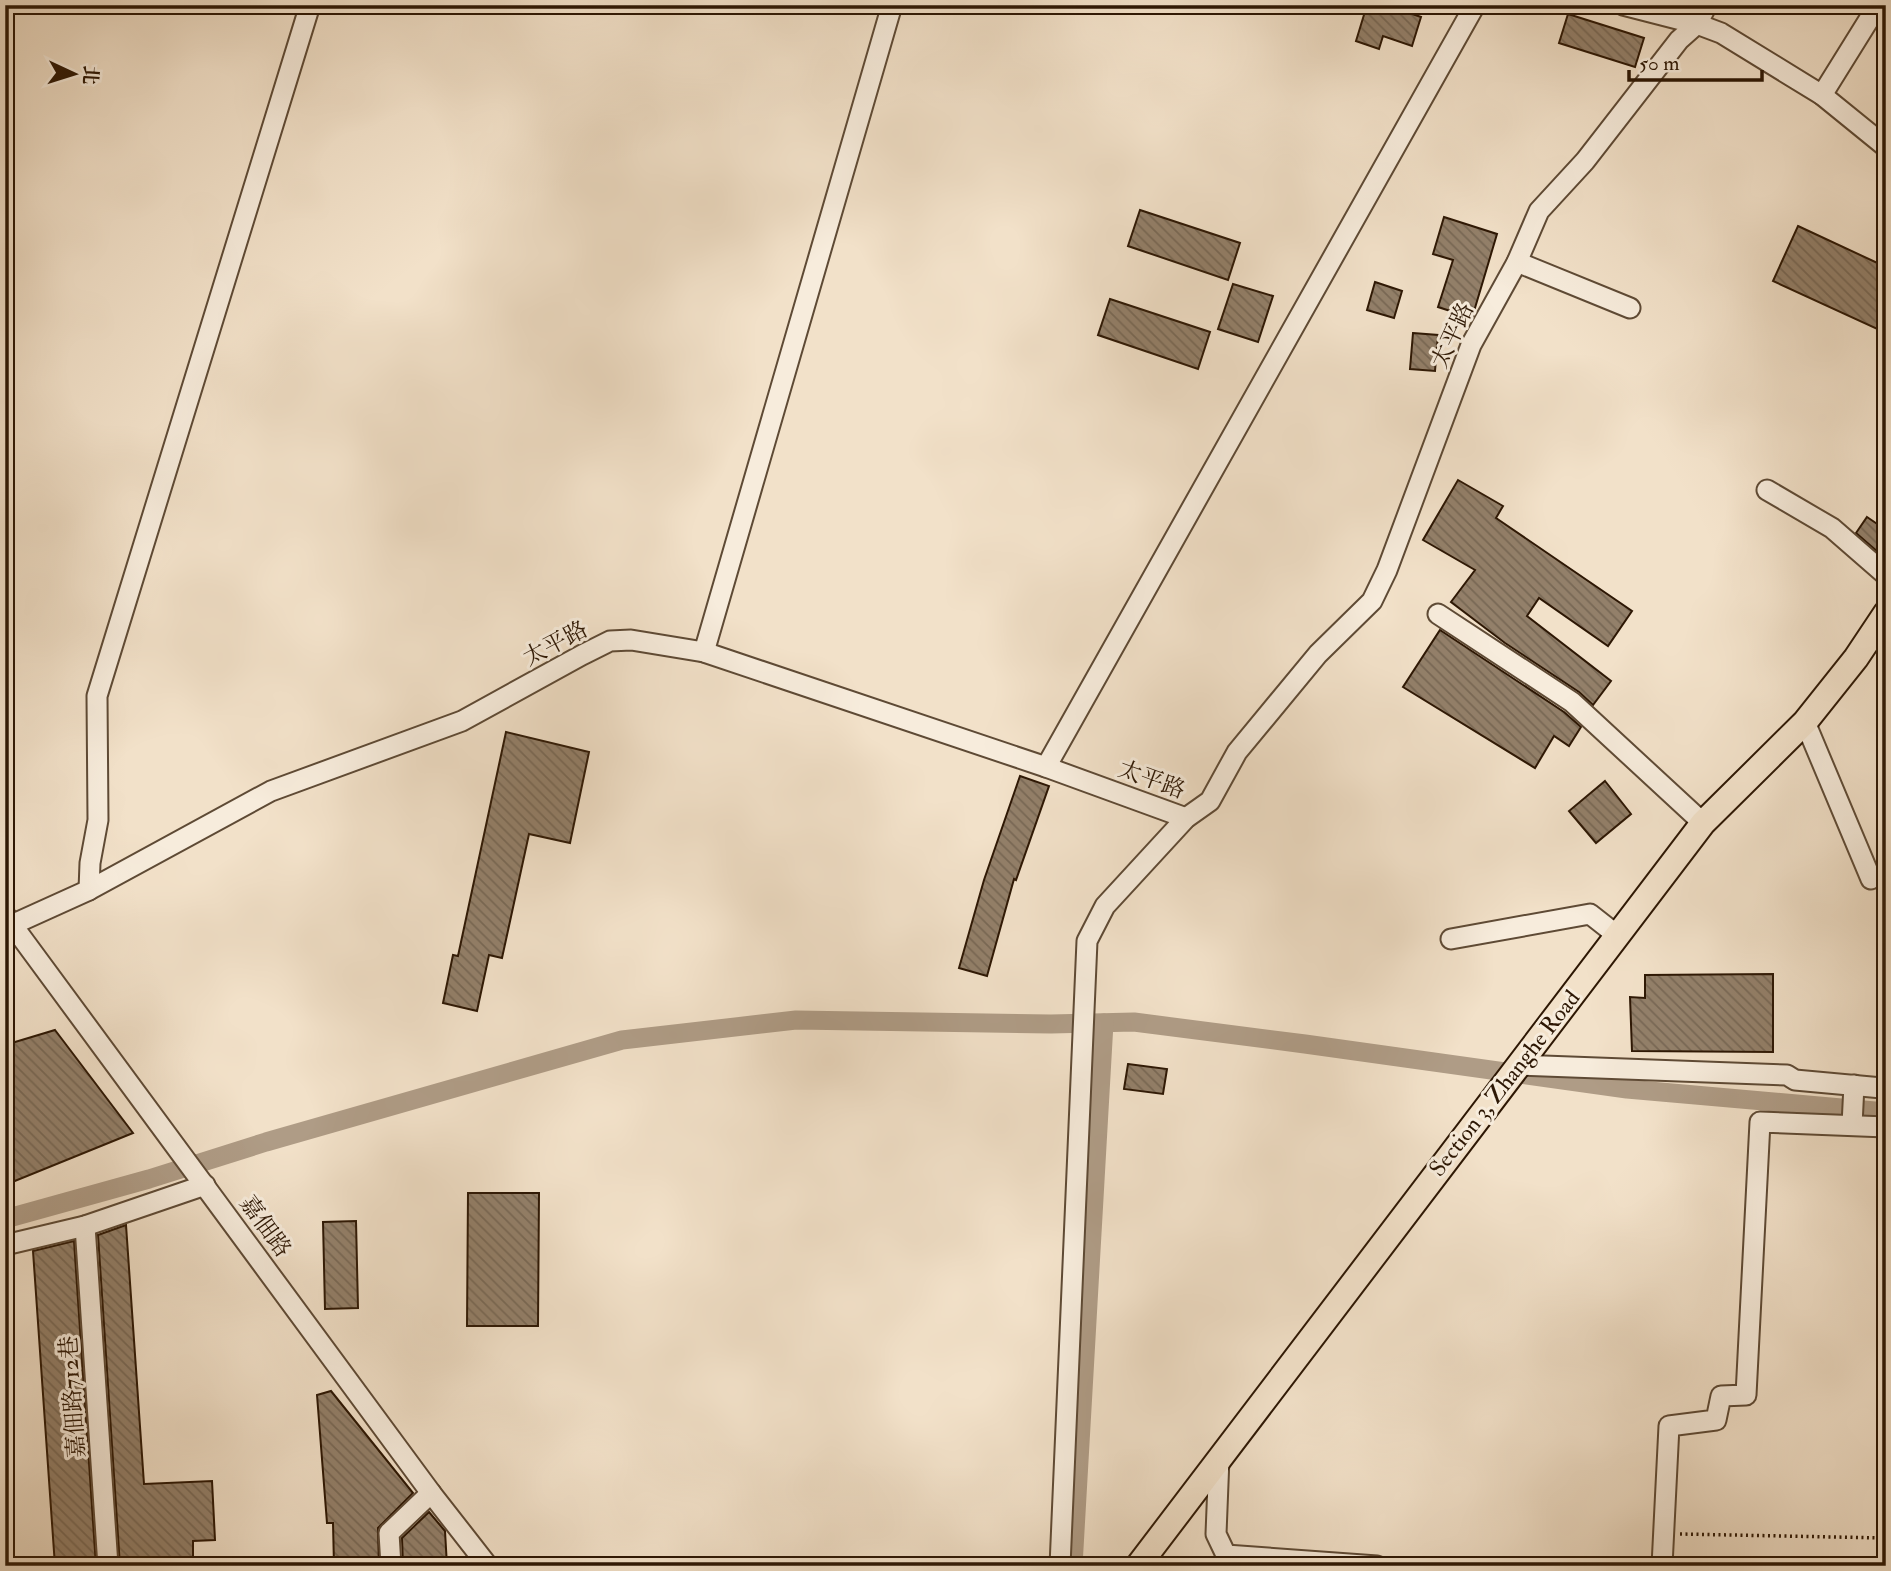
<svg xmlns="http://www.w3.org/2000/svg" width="1891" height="1571" viewBox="0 0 1891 1571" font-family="'IM FELL Double Pica','Noto Serif TC',serif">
<defs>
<pattern id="building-back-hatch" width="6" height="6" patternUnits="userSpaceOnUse" patternTransform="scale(1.75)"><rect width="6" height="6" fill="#93806a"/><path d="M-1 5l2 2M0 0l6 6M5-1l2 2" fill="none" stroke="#786855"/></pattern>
</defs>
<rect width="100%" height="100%" fill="#f2e1c9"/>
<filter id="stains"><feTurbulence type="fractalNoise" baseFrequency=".00286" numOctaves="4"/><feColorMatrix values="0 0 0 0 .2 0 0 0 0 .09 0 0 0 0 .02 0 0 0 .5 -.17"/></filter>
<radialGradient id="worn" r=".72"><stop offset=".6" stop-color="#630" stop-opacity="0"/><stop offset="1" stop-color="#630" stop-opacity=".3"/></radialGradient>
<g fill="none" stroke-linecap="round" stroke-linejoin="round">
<g stroke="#af9c86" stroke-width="19">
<path d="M5,1219L149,1179L266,1142L622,1040L796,1020L1051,1024L1134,1022L1305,1044L1627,1089L1886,1112"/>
<path d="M1073,1566L1104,1023"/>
</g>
</g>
<g fill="url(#building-back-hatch)" stroke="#2d1704" stroke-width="2">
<path d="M1367,5H1386L1421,17L1412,46L1383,36L1379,49L1356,41Z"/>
<path d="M1568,14L1644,38L1635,67L1559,43Z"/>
<path d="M1140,210L1240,243L1228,280L1128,246Z"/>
<path d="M1444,217L1497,234L1472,318L1438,307L1453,260L1433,254Z"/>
<path d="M1798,226L1886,267V333L1773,281Z"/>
<path d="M1375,282L1402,291L1394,318L1367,310Z"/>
<path d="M1233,284L1273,296L1258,342L1218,329Z"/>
<path d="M1110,299L1210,332L1198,369L1098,335Z"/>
<path d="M1413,333L1438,335L1435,371L1410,369Z"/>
<path d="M1458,480L1503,506L1496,518L1632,611L1608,646L1539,598L1527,616L1611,681L1593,705L1579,692L1505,643L1451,602L1475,570L1423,540Z"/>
<path d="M1867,517L1886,530V559L1856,533Z"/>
<path d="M1440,630L1564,712L1581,727L1569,746L1554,736L1535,768L1403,687Z"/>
<path d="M506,732L589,752L570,843L529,834L502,958L489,955L477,1011L443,1003L453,955L458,956Z"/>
<path d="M1020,776L1049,786L1016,880L1014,879L987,976L959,968L984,880Z"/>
<path d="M1605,781L1631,814L1596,843L1569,811Z"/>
<path d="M1773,974V1052L1632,1051L1630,997L1645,998V975Z"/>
<path d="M55,1030L133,1133L5,1185V1045Z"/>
<path d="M1128,1064L1167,1069L1163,1094L1124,1089Z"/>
<path d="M468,1193H539L538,1326H467Z"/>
<path d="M356,1221L358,1308L325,1309L323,1222Z"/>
<path d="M126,1225L144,1484L212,1481L215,1540L193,1541V1566H120L98,1235Z"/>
<path d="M74,1241L96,1566H55L33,1251Z"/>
<path d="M331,1391L413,1493L378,1528L379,1566H334L333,1523H327L317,1395Z"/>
<path d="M429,1512L445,1531L447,1566H403L402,1538Z"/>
</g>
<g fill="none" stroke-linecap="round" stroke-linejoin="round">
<defs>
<g id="minor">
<path d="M1623,5L1697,24L1721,33L1822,95L1886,147"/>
<path d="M1822,95L1878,5"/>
<path d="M1517,262L1630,308"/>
<path d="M1767,490L1832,528L1886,575"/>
<path d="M1438,614L1572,702L1703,823"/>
<path d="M704,652L892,5"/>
<path d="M1805,722L1871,879"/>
<path d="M1046,767L1475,5"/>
<path d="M89,890L90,863L98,820L97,696L310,5"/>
<path d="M5,915L431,1493L488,1566"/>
<path d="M5,928L89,890L271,791L462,721L582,655L610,641L631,640L704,652L1046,767L1186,818"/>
<path d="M1451,939L1590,914L1618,936"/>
<path d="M1517,1065L1787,1075L1795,1080L1882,1088L1886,1086"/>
<path d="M1852,1125L1854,1085"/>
<path d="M85,1226L108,1566"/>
<path d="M5,1245L85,1226L205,1185"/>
<path d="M1219,1458L1216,1534L1226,1555L1377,1566"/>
<path d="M391,1566L389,1533L431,1493"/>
<path d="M1060,1566L1087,941L1105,906L1186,818L1210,801L1237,752L1318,654L1372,601L1387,570L1471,345L1517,262L1539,211L1585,161L1679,40L1697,24L1707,5"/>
<path d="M1662,1566L1669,1426L1716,1420L1721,1396L1746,1395L1760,1122L1886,1127"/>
</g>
<path id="major" d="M1138,1566L1703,823L1805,722L1856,658L1886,613"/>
</defs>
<use href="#minor" stroke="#5e4a35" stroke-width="23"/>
<use href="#major" stroke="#2d1704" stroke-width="28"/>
<path stroke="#2d1704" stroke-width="3.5" stroke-dasharray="2 3.5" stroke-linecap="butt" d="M1680,1534L1886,1538"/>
<use href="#minor" stroke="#f7ecdc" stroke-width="19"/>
<use href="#major" stroke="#f2e1c9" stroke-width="24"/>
</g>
<g text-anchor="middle" stroke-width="6" stroke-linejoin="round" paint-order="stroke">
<g font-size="23" fill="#2d1704" stroke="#f7ecdc">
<text transform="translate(1452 335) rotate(-65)" y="8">太平路</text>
<text transform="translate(555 643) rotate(-28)" y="8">太平路</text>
<text transform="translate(1152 779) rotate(20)" y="8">太平路</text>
<text transform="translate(1504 1083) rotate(-52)" y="8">Section 3, Zhanghe Road</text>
<text transform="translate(266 1226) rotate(54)" y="8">嘉佃路</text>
<text transform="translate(72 1397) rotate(-94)" y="8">嘉佃路712巷</text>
</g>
</g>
<rect width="1891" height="1571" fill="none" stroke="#f2e1c9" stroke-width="28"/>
<rect x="7" y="7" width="1877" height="1557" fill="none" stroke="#2d1704" stroke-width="3.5"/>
<rect x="14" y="14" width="1863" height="1543" fill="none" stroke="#2d1704" stroke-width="2"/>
<g transform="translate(74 74) rotate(94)" stroke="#f7ecdc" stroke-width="5" paint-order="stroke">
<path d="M0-5L12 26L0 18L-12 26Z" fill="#2d1704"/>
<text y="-10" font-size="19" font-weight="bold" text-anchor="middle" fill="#2d1704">北</text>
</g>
<path d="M1629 70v10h133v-10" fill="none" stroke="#2d1704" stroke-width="3.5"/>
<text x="1639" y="70" font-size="21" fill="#2d1704" stroke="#f7ecdc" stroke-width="5" paint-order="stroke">50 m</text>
<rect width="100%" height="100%" filter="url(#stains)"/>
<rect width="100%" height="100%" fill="url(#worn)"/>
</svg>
